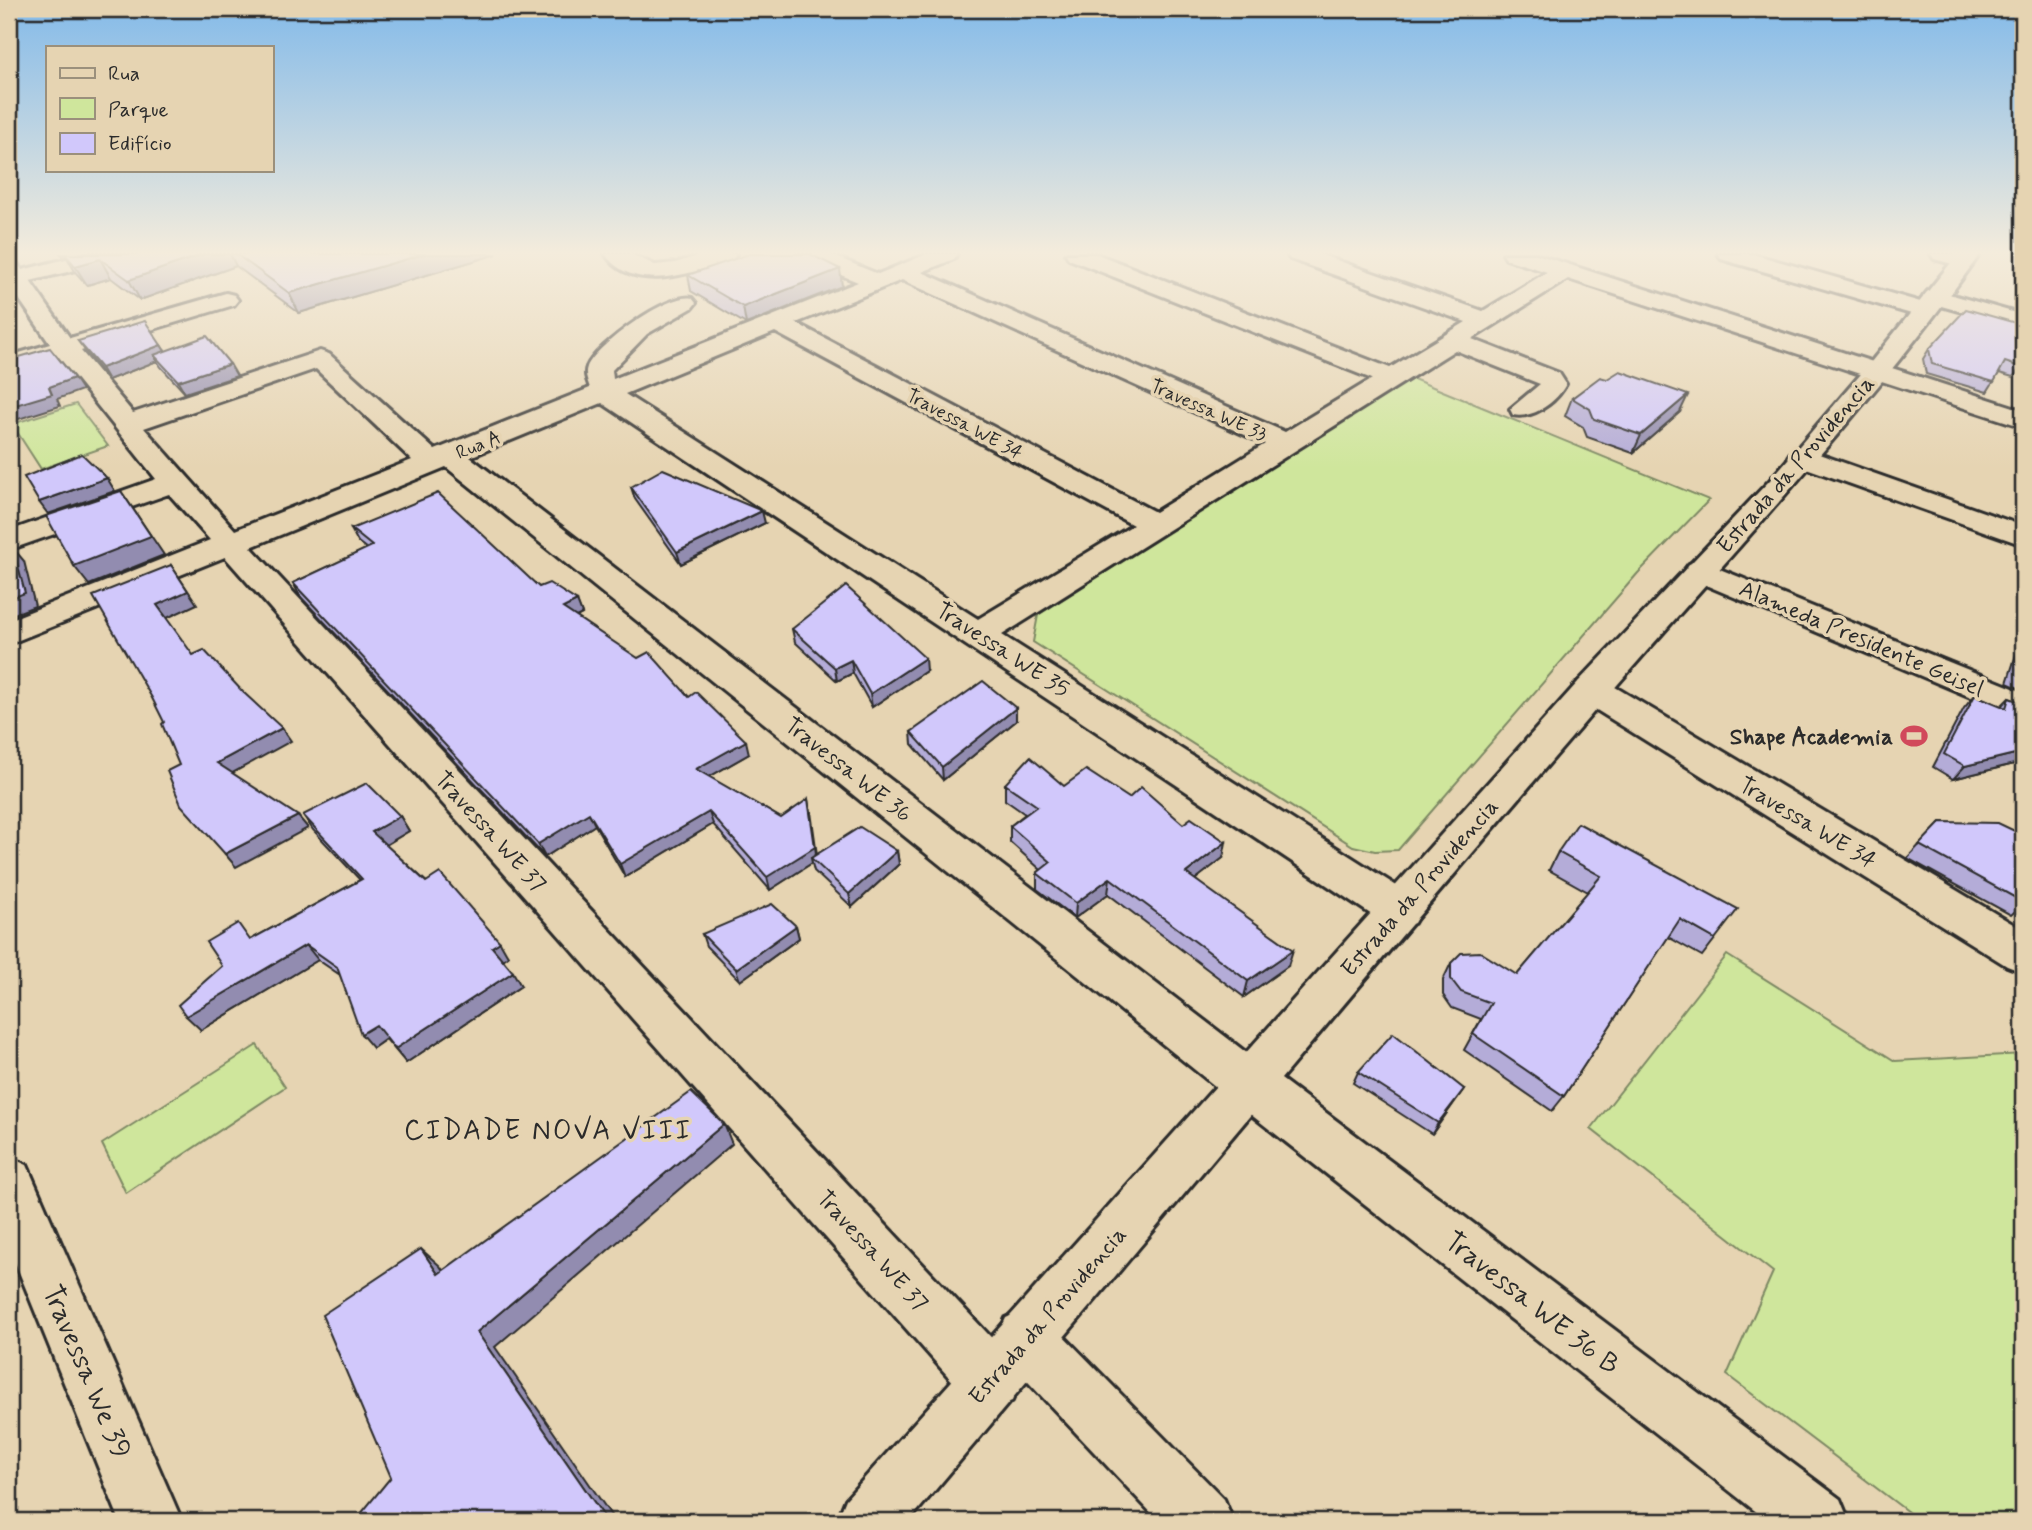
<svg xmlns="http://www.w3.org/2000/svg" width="2032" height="1530" viewBox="0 0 2032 1530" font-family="Mynerve,sans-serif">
<rect width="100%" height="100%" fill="#e6d4b2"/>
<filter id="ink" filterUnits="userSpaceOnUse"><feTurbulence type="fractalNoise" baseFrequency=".0143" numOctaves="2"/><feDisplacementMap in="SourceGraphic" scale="14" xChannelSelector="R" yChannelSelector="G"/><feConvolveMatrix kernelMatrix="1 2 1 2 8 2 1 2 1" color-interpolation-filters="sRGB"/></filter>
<g filter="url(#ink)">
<g fill="#cfe69c" stroke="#7d8864" stroke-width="2">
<path d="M1411,378L1709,500L1638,573L1398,850L1375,851L1353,846L1033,642L1038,615Z"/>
<path d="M76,404L108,446L41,469L12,424Z"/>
<path d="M1727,955L1895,1061L2023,1054V1521H1920L1727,1375L1773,1272L1591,1129Z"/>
<path d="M257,1045L285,1087L126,1193L102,1144Z"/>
</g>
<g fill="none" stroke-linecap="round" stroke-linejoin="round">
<defs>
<g id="minor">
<path d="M86,254H124L121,259L30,281L70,338L226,293L234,295L238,300L234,305L81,351L133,413L320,351L329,354L435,450L590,388C588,382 584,374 587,367C595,346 669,292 692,298L696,303L692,308L647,334L612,370L613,379L858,282L802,259L799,254H829L878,274L927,254H957L954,259L922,272L1285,432L1372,379L1069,259L1066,254H1097L1390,368L1466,322L1290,259L1287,254H1319L1483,311L1547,272L1506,259L1503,254H1536L2023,410V427L1568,279L1472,339L1559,373L1566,384L1563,389C1553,404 1532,419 1513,415L1510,409L1540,384L1455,350L1002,635L1414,897L1421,910L1414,923L1399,928L1384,923L602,403L470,457L1265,1067L1840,1499L1849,1521H1768L1231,1099L446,467L251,547L1002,1349L997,1338L1006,1318L1026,1309L1046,1318L1224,1499L1233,1521H1159L1015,1368L1020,1380L1012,1401L991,1409L970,1401L225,557L9,644V620L210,540L169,494L9,550V531L156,479L59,357L9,372V356L50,344L9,284V261L17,263L22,270ZM902,280L1265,444L1155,512L796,323ZM775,332L1133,525L978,619L625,394ZM316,369L412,460L235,530L144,428Z"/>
<path d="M605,254H631L655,265L675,263L704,254H736L733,259C695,272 634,296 605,254Z"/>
<path d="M1718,254H1753L1931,305L1935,310L1931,315H1915L1721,259Z"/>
<path d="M1931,254H1967L1975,260L1972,265L1964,267L1934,259Z"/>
<path d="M1935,290L2023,315V329L1927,302L1923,297L1927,292Z"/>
<path d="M1802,448L2023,526V545L1792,463L1788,457L1792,451Z"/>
<path d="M1700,561L2023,692V719L1689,578L1684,571L1689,564Z"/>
<path d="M1592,678L1605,681L2023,930V972L2007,966L1579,699L1574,690L1579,681Z"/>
<path d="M9,1157L27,1165L182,1521H120L9,1247Z"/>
</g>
<path id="major" d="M1958,254H1980C1866,413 1731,553 1604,700C1369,971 1140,1248 909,1521H837L846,1499L1579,681L1770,480L1867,367Z"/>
</defs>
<use href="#minor" stroke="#2b2b2b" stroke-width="6"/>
<use href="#major" stroke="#2b2b2b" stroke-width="6"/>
<use href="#minor" fill="#e6d4b2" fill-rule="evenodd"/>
<use href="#major" fill="#e6d4b2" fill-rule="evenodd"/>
</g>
<g fill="#b4acd8" stroke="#2b2b2b" stroke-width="2">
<path d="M61,254H497L299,313L236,266L140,300L111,278L87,285L76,273L66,256L64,257Z"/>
<path d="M688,275L842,286L746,324L691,291Z"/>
<path d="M2023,325V370L2020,369L2013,377L1999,373L1987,392L1926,374L1923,359L1929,349Z"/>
<path d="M78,341L161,345L165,351L237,376L185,393L161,367L157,361L108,380L86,352Z"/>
<path d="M1607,379L1680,412L1633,453L1587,437L1583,427L1565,416L1572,398Z"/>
<path d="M631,487L765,523L681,564L635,499Z"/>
<path d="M351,529L539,587L577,601L582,614L576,617L689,697L749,754L709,777L781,818L811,812L817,855L897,851L899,864L852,907L814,871L812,863L770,890L713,824L625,877L595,825L545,857L300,596L293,583L367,549L358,542Z"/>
<path d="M2023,617V630L2015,627Z"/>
<path d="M792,629L926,671L872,707L853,673L837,681L795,642Z"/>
<path d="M2023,633V690L2007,683Z"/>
<path d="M1975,695L2001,706L2009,698L2023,703V754L2014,764L1953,779L1933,767L1964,708Z"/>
<path d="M1016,721L943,780L912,744L911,732Z"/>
<path d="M1005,784L1064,786L1223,858L1195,879L1288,966L1244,997L1108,894L1075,918L1037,889V873L1041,870L1010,842V826L1025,814L1005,800Z"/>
<path d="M303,815L400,816L409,831L386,845L508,956L503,960L521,986L406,1063L386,1039L373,1048L340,975L318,960L201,1030L252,939L360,880L313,830Z"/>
<path d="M1941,822L2023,835V904L2011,915L1907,858Z"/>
<path d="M1558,852L1715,939L1702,956L1668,937L1564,1096L1552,1111L1464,1050L1481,1019L1452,1008L1443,995V980L1451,963L1517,975L1588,892L1549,870Z"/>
<path d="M796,926L799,938L740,981L706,946L702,934Z"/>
<path d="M1358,1072L1464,1089L1432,1134L1353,1083Z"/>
</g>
<g fill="#928cb0" stroke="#2b2b2b" stroke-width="2">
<path d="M204,254H230L236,266L140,300L129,280Z"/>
<path d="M424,254H497L299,313L289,293Z"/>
<path d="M100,259L111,278L87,285L75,266Z"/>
<path d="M840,269L842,286L746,324L743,307Z"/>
<path d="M161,345L168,356L154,355L157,361L108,380L101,368Z"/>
<path d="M230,364L237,376L185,393L178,381Z"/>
<path d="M74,378L82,390L57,399L60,406L9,422V407L49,387Z"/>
<path d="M1688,395L1680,412L1633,453L1641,435Z"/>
<path d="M107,478L115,491L48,514L39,502Z"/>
<path d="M121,491L164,555L89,585L74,566Z"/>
<path d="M762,511L765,523L681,564L677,552Z"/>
<path d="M13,548L24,561L35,606L9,616V599Z"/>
<path d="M171,565L197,604L167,618L157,605Z"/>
<path d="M577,601L582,614L568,621L563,608Z"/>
<path d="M925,658L926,671L872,707L870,694Z"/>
<path d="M851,660L853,673L837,681L835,668Z"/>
<path d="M1016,708V721L943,780L942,767Z"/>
<path d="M282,728L291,741L227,776L217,763Z"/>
<path d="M746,741L749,754L700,782L696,769Z"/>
<path d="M2023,752V754L2014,764L1953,779L1965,766Z"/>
<path d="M808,799L817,860L811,858L812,863L770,890L767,877Z"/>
<path d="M709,812L713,824L625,877L620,864Z"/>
<path d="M589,813L595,825L545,857L538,844Z"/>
<path d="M298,816L308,828L236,867L225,854Z"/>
<path d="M400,816L409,831L382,847L372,832Z"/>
<path d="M1226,842L1223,858L1183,889L1186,873Z"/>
<path d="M897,851L899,864L852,907L849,894Z"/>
<path d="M1110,878L1108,894L1075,918L1076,903Z"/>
<path d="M796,926L799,938L740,981L736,969Z"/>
<path d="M500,942L508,956L501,961L492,947Z"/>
<path d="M306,945L318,960L201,1030L186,1016Z"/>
<path d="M1293,950L1288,966L1244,997L1248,981Z"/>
<path d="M513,972L521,986L406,1063L395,1049Z"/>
<path d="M376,1025L387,1038L373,1048L361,1034Z"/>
<path d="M1464,1089L1456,1100L1432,1134L1438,1123Z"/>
<path d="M724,1124L732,1144L495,1347L615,1521H607L477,1332Z"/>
<path d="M421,1249L440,1266L457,1291L438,1274Z"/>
</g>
<g fill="#d1c8fb" stroke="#2b2b2b" stroke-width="2">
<path d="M65,254H204L129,280L100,259L75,266Z"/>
<path d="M236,254H424L289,293Z"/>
<path d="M749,254H810L840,269L743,307L688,275Z"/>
<path d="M1966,309L2023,325V364L2020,367L2005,362L1994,382L1932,364L1929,349Z"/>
<path d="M145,321L161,345L101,368L78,341Z"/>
<path d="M207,336L230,364L178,381L154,355Z"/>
<path d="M50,348L74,378L49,387L52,394L9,407V360Z"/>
<path d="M1620,371L1688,395L1641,435L1594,419L1590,409L1572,398L1600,377L1607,379Z"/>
<path d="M82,454L107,478L39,502L24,477Z"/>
<path d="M663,469L762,511L677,552L631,487Z"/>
<path d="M121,491L151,536L74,566L46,516Z"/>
<path d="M438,493L539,587L549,583L577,601L563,608L638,658L649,652L689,697L696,692L746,741L696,769L781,818L808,799L815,847L767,877L709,812L620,864L589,813L538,844L293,583L372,546L351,529Z"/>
<path d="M13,548L25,593L9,599V549Z"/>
<path d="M171,565L188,591L157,605L193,655L204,650L243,692L282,728L217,763L298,816L225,854L181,805L167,771L179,765L162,724L164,722L152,698L93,596Z"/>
<path d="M846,586L925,658L870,694L851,660L835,668L792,629Z"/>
<path d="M2023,654V672L2018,670Z"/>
<path d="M983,681L1016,708L942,767L911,732Z"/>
<path d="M1975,695L2006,708L2009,698L2023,703V752L1965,766L1944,754Z"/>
<path d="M1030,757L1064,786L1086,770L1129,798L1141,787L1183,824L1191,818L1226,842L1186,873L1293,950L1248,981L1110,878L1076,903L1037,873L1051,862L1010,826L1037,806L1005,784Z"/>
<path d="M367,783L400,816L372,832L426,882L440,873L500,942L492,947L513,972L395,1049L376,1025L361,1034L337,967L306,945L186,1016L178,1005L222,966L206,942L238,923L250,940L362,879L303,815Z"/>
<path d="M1941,822L1998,823L2023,835V902L1919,845Z"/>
<path d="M1578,823L1738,909L1715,939L1680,919L1564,1096L1473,1034L1491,1003L1461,992L1451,979V963L1461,953L1480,952L1517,975L1601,876L1558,852Z"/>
<path d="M860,827L897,851L849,894L811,858Z"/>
<path d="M772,904L796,926L736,969L702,934Z"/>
<path d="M1393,1033L1464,1089L1438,1123L1358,1072Z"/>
<path d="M691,1092L724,1124L477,1332L607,1521H355L391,1477L322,1315L421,1249L438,1274Z"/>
</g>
</g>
<linearGradient id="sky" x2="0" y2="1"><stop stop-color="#83bae9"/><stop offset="0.54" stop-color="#f4ecdc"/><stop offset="1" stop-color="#f4ecdc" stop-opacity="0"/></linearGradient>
<rect width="2032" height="468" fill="url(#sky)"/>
<defs>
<symbol id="stadium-bare" viewBox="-9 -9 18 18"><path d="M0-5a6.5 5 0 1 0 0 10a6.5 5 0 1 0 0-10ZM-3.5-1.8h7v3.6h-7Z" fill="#d1495b" stroke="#e6d4b2" stroke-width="2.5" paint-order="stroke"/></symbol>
</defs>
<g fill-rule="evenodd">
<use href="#stadium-bare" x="1895" y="717" width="38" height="38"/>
</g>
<g text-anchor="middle" stroke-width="7" stroke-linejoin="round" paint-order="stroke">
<g font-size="19" fill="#2b2b2b" stroke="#e6d4b2">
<text transform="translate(1209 409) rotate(24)" y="7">Travessa WE 33</text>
<text transform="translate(965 423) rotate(28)" y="7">Travessa WE 34</text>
<text transform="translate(478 444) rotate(-22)" y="7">Rua A</text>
</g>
<g font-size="23" fill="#2b2b2b" stroke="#e6d4b2">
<text transform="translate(1795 464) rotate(-49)" y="8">Estrada da Providencia</text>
<text transform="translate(1862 638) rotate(23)" y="8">Alameda Presidente Geisel</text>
<text transform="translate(1003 649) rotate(33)" y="8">Travessa WE 35</text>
<text transform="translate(849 769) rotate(38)" y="8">Travessa WE 36</text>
<text transform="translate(1808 822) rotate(31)" y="8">Travessa WE 34</text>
<text transform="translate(491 831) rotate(48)" y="8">Travessa WE 37</text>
<text transform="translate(1419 887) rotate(-49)" y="8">Estrada da Providencia</text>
<text transform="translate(873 1250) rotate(48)" y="8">Travessa WE 37</text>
<text transform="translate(1047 1315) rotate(-49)" y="8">Estrada da Providencia</text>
</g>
<g font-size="23" font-weight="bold" fill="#2b2b2b" stroke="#e6d4b2" text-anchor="end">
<text x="1893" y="744">Shape Academia</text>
</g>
<g font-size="28" letter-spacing="2" fill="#2b2b2b" stroke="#e6d4b2">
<text x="548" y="1139">CIDADE NOVA VIII</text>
</g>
<g font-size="28" fill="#2b2b2b" stroke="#e6d4b2">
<text transform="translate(1533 1302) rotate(38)" y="10">Travessa WE 36 B</text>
<text transform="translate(88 1371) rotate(67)" y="10">Travessa We 39</text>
</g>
</g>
<rect width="2032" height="1530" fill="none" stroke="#e6d4b2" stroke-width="35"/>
<rect x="18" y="18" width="1997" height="1495" fill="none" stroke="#2b2b2b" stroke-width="2.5" filter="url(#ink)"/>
<rect x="46" y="46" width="228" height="126" fill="#e6d4b2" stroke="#9b907c" stroke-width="2"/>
<rect x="60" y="68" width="35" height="10" fill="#e6d4b2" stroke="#9b907c" stroke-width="2"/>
<text x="108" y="80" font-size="21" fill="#2b2b2b">Rua</text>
<rect x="60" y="98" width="35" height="21" fill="#cfe69c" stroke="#9b907c" stroke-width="2"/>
<text x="108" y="116" font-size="21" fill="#2b2b2b">Parque</text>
<rect x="60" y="133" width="35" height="21" fill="#d1c8fb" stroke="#9b907c" stroke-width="2"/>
<text x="108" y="150" font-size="21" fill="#2b2b2b">Edifício</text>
</svg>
